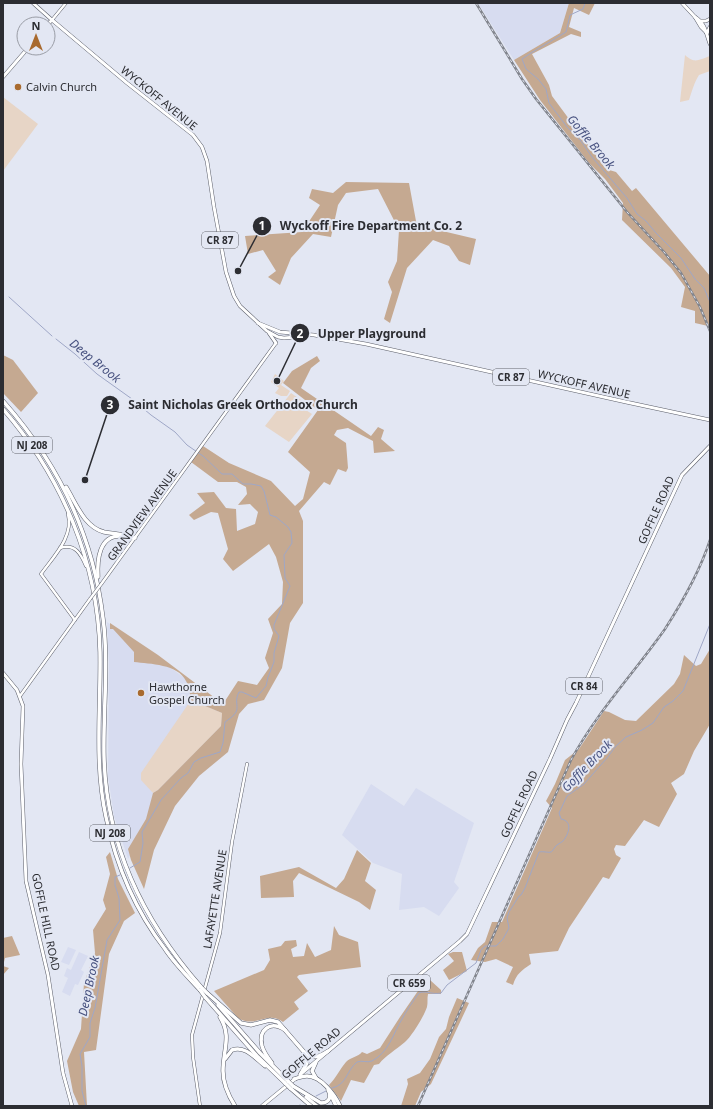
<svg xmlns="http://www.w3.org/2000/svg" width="713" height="1109" viewBox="0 0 713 1109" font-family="'Noto Sans',sans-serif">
<rect width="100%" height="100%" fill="#e3e7f3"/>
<g fill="#d7dcf0">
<path d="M478,3H569L560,33L514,60Z"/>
<path d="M107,622L222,705L128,859L114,816L108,776L109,661Z"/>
<path d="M371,784L404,806L416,788L474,823L454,882L459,888L439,916L424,907L399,910L402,874L373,863L342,835Z"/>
<path d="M68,947L76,950L69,965L61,962Z"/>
<path d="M79,952L88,956L81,970L84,972L78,985L75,984L70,996L62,992L68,978L64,976L67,968L71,970Z"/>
</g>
<g fill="#e7d5c6">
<path d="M685,55C695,64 698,60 710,56V71L699,75C694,83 692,91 689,100L680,102Z"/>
<path d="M3,97L38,124L3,171Z"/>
<path d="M275,374L284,381L281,385L290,391L287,396H281L275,393L279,388L271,382Z"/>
<path d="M291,393L301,400L298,405L312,414L289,442L265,426Z"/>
<path d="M191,700L222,713L221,726L158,790L153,793L141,780V773Z"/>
</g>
<g fill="#c5a991">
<path d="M569,3H595L589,15L574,8L569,27L581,32V37L571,34L532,54L549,85L552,96L606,169L616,172L632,191L636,188L710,276V331L708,326L695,323V311L681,307L685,287L671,268L622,220L623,203L605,179L589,163L540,100L514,60L560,33Z"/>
<path d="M346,182L409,183L418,232L434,229L476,239L470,265L459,261L449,246L433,240L407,268L390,323L384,319L392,292L388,282L397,261L399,230L378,189L346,193L338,205L331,237L313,234L291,258L280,285L268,277L276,271L263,250L248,254L245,236L302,232L320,205L309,198L312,189L333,193Z"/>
<path d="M3,355L13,360L38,393L21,412L3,393Z"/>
<path d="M317,356L320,361L311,368L301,388L371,436L378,427L384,430L381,439L395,451L374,453L373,441L348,428L337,430L334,435L346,443L348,468L346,472L338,469L330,485L324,482L299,511L303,521V603L290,623L282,668L264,700L248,704L239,714L228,752L199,776L175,806L154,850L144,889L131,860L128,849L146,819L153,793L158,790L221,726L222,713L191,700C190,694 189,686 186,681C178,664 150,664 134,662V652L113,629H110V623L158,655L223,704L238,681L257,685L269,668L265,658L273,633L268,619L282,604L283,582L276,557L269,544L233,571L223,559L228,549L218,513L211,512L194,520L189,515L205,503L197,493L214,492L226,508L236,509L237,531L255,524L258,512L250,504L238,505L247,494L246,487L237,482H218L191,462L203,446L229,463L271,481L295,506L303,499L310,472L288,452L318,410L283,383L292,371Z"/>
<path d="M710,649V724L694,751L684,774L671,783L677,794L659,827L644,820L625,846L616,845L614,849L616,855L621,858L609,879L603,877L569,928L558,951L529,954L531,964C522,970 516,974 513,985L506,982L513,967L496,959L485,962L471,960L478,948L485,942L492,922H502L552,808L546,801L555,784L565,760L579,749L604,711L609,712L625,720L636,721L674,684L680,674L684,655L696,666L701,664Z"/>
<path d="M357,850L371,863L365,881L376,890L370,910L359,902L299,873L293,881L294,897L261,898L260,876L299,867L336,888L344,879Z"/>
<path d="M110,852L118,879L135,913L124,921L109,954L96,1050L84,1052L87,1106H79L73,1092L67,1061L81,1029L84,983L95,953L93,930L106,909L103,900L110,874L106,857Z"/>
<path d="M334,926L339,935L358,942L361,967L299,975L297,977L308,991L294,1002L299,1009L283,1022C267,1010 256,1029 238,1018L214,991L264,970L270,960L268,949L281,946L285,941L296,940L297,946L291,949L293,957L304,956L307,943L315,957L331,950Z"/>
<path d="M12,936L20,955L5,958L3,966L9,968L3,975V938Z"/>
<path d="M453,952H462L467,971L449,980L443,970L454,961L448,954Z"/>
<path d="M430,980L441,990V994H428C427,998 428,1003 427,1007C424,1016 412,1036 405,1042C396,1050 386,1055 379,1064L374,1065L364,1083L351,1080L341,1101L329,1085C336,1078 340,1069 346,1062C351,1057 358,1057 362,1052L367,1054L380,1048L400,1017L420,988Z"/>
<path d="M457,998L469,1003L431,1084L421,1092L415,1106H401L408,1084L407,1079L420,1073L430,1059L439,1037L446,1029L449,1017Z"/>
</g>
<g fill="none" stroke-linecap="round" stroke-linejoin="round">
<g stroke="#9fa7c7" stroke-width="1">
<path d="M585,3L583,9L570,15L566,32L531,53L522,59L526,69L538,79L546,89L549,103L567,127L581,141L592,157L627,198L637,214L646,221L656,233L681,258L695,279L704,288L710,302"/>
<path d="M9,297L52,336"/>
<path d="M56,339L75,354L97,374L132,399L151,415L175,432L187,445L203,456L222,474H232L243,484H251L261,486L264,491L270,515L276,517L288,527L291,532L292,543L284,555L285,578L290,586L274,625V629L279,636L274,653V662L268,677L266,686L256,698L242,692H239C234,701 239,706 236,712C234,716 229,719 225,722L223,743L220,752L201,758L194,762L188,773L181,778L161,800L142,832L143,843L140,862L130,868"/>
<path d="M332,1088C347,1085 346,1071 357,1062C362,1060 367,1063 372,1061C389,1052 393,1034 402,1019C407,1010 413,1001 419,993C426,990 432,995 441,993L447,985L476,963L481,950L485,946H496L503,939L509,928L507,918L509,912L519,896L521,895L525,888L539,852C543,851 549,853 551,852C553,851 554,848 555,847C557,844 561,843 563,841C569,834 573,821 561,819L559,813L567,796L584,784L607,758L615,747L626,737L642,730L653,723L664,707L673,701L683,691L710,624"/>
<path d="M316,1096L326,1091"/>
<path d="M86,1106L82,1091V1066L80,1054L90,1037V1023L95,1008L107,940L120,920L119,898L115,885V877L120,875"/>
<path d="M298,1106L300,1105"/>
</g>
<defs>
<g id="tertiary">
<path d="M52,20L66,3"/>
<path d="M68,514C74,537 53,557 41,574L75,620"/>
<path d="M60,548C75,543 81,554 86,566"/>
<path d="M102,583L276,343"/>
<path d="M20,696L90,599"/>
<path d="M200,1106L193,1057L192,1035L220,933L232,842L247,764"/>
</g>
<g id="secondary">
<path d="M33,3L52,20L48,24"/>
<path d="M707,33L710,27"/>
<path d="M3,77L28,48"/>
</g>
<g id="primary">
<path d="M682,3L695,17L701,27L707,33"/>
<path d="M695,17C705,23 706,33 710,44"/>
<path d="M52,20L127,83L193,135L202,147L207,161L214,207L226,272L234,296L240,306L267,331L278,337L284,338L307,336"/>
<path d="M701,21H706L710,19"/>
<path d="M258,323L280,332L314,335L366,344L626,402L710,420"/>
<path d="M269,333L276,343"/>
<path d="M3,673L17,690L23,706L21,764L26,881L48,975L63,1073L72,1106"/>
<path d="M302,1073L460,941L467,934L550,759L567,720L576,703L682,475L710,446"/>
<path d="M262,1106L295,1079"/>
</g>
<g id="trunk">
<path d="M3,401C59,464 93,535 103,618C109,664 103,710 104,756C106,844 144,922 201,987"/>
<path d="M3,409C62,477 98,562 100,652C101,707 94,762 106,817C116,865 135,910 165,949C175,964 188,977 200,990"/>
<path d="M66,487C76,503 84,527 104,532C115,534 125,534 135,538"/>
<path d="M98,577C97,560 99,535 121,536"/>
<path d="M207,993L241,1023L251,1025L270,1020L278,1022L304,1052C312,1060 319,1057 328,1051"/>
<path d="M205,997L257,1056L285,1083"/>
<path d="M218,1005L260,1053L288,1081"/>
<path d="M220,1017C232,1036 223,1050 223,1071C223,1084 228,1095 235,1106"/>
<path d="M225,1059L232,1050C245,1045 255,1058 265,1066"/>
<path d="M316,1062L312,1071L316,1078"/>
<path d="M272,1063C268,1058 264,1053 262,1046C258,1030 270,1020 285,1030"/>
<path d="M300,1075L307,1063L305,1053"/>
<path d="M294,1079C298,1078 302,1076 307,1076C321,1076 335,1095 340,1106"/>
<path d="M293,1086L321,1103C329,1103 332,1097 328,1090"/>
<path d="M290,1088L311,1106"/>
<path d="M331,1095L336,1106"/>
<path d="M306,1097L317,1106"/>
</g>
</defs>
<use href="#tertiary" stroke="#5b5e69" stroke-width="3.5"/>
<use href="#secondary" stroke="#5b5e69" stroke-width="4"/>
<use href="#primary" stroke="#5b5e69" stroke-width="4"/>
<use href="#trunk" stroke="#5b5e69" stroke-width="4.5"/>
<use href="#tertiary" stroke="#fff" stroke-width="2.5"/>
<use href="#secondary" stroke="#fff" stroke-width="3"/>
<use href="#primary" stroke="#fff" stroke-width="3"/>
<use href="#trunk" stroke="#fff" stroke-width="3.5"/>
<defs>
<g id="rail">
<path d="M476,3L522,79L536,99L627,212L664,252L681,273L700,307L710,331"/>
<path d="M418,1106L571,760C597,712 634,673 665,629C683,601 700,571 710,540"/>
</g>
</defs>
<use href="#rail" stroke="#81848c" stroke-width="2.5"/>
<use href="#rail" stroke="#e3e7f3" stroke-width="1" stroke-dasharray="3" stroke-linecap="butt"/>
<defs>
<path id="tertiary-bridge" d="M90,599L102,583"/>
<g id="trunk-bridge">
<path d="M201,987L207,993"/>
<path d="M200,990L205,997"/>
<path d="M288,1081L293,1086"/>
<path d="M285,1083L290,1088"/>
</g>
</defs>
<use href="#tertiary-bridge" stroke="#5b5e69" stroke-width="3.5" stroke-linecap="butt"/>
<use href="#trunk-bridge" stroke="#5b5e69" stroke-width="4.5" stroke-linecap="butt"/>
<use href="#tertiary-bridge" stroke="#fff" stroke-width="2.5"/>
<use href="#trunk-bridge" stroke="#fff" stroke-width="3.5"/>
</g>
<g fill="#a86a2f" stroke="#e3e7f3" stroke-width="1.5">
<circle cx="18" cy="87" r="4"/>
<circle cx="141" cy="693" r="4"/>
</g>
<g text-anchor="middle" stroke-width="4" stroke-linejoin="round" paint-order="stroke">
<g fill="#e3e7f3" stroke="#63656c" stroke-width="1">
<rect x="202" y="232" width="36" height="16" rx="3"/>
<rect x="493" y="369" width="36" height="16" rx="3"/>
<rect x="12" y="437" width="40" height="16" rx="3"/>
<rect x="566" y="678" width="36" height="16" rx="3"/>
<rect x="90" y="825" width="40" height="16" rx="3"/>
<rect x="388" y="975" width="42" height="16" rx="3"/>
</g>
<g font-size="10" font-weight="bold" fill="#2c2d32">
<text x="220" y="244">CR 87</text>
<text x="511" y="381">CR 87</text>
<text x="32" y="449">NJ 208</text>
<text x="584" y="690">CR 84</text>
<text x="110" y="837">NJ 208</text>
<text x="409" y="987">CR 659</text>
</g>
<g font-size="11" fill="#2c2d32" stroke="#e3e7f3" text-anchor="start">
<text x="26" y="91">Calvin Church</text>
<text x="149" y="691">Hawthorne<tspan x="149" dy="13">Gospel Church</tspan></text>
</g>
<g font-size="11" fill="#2c2d32" stroke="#e3e7f3">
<text transform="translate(159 98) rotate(39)" y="4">WYCKOFF AVENUE</text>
<text transform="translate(584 384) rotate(13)" y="4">WYCKOFF AVENUE</text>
<text transform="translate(656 510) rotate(-66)" y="4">GOFFLE ROAD</text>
<text transform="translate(142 515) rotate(-54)" y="4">GRANDVIEW AVENUE</text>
<text transform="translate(519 804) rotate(-65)" y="4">GOFFLE ROAD</text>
<text transform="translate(215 899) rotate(-81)" y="4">LAFAYETTE AVENUE</text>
<text transform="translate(46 922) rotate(78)" y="4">GOFFLE HILL ROAD</text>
<text transform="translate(311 1053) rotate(-40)" y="4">GOFFLE ROAD</text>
</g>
<g font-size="12" font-style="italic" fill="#47517f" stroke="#e3e7f3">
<text transform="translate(591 142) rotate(50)" y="4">Goffle Brook</text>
<text transform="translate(95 361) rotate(39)" y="4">Deep Brook</text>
<text transform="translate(587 766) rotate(-46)" y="4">Goffle Brook</text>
<text transform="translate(89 986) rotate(-78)" y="4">Deep Brook</text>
</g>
</g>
<path fill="none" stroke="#2c2d32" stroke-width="1.5" d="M238 271L262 226M277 381L300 333M85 480L110 405"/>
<g fill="#2c2d32" stroke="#e3e7f3" stroke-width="1.5">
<circle cx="238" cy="271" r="4"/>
<circle cx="277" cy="381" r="4"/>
<circle cx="85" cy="480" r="4"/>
<circle cx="262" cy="226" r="10"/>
<circle cx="300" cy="333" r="10"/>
<circle cx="110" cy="405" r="10"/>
</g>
<g font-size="12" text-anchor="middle" font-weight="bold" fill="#fff">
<text x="262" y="230">1</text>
<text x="300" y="338">2</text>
<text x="110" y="409">3</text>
</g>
<g font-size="12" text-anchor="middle" font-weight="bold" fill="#2c2d32" stroke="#e3e7f3" stroke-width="4" stroke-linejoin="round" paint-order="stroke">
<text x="371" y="230">Wyckoff Fire Department Co. 2</text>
<text x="372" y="338">Upper Playground</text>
<text x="243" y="409">Saint Nicholas Greek Orthodox Church</text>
</g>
<rect width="713" height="1109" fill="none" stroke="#2c2d32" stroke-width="8"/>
<g transform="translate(36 36)"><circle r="19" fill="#e3e7f3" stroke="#9a9da6"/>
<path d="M0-3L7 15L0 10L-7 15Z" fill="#a86a2f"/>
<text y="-6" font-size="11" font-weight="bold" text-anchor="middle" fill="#2c2d32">N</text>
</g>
</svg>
